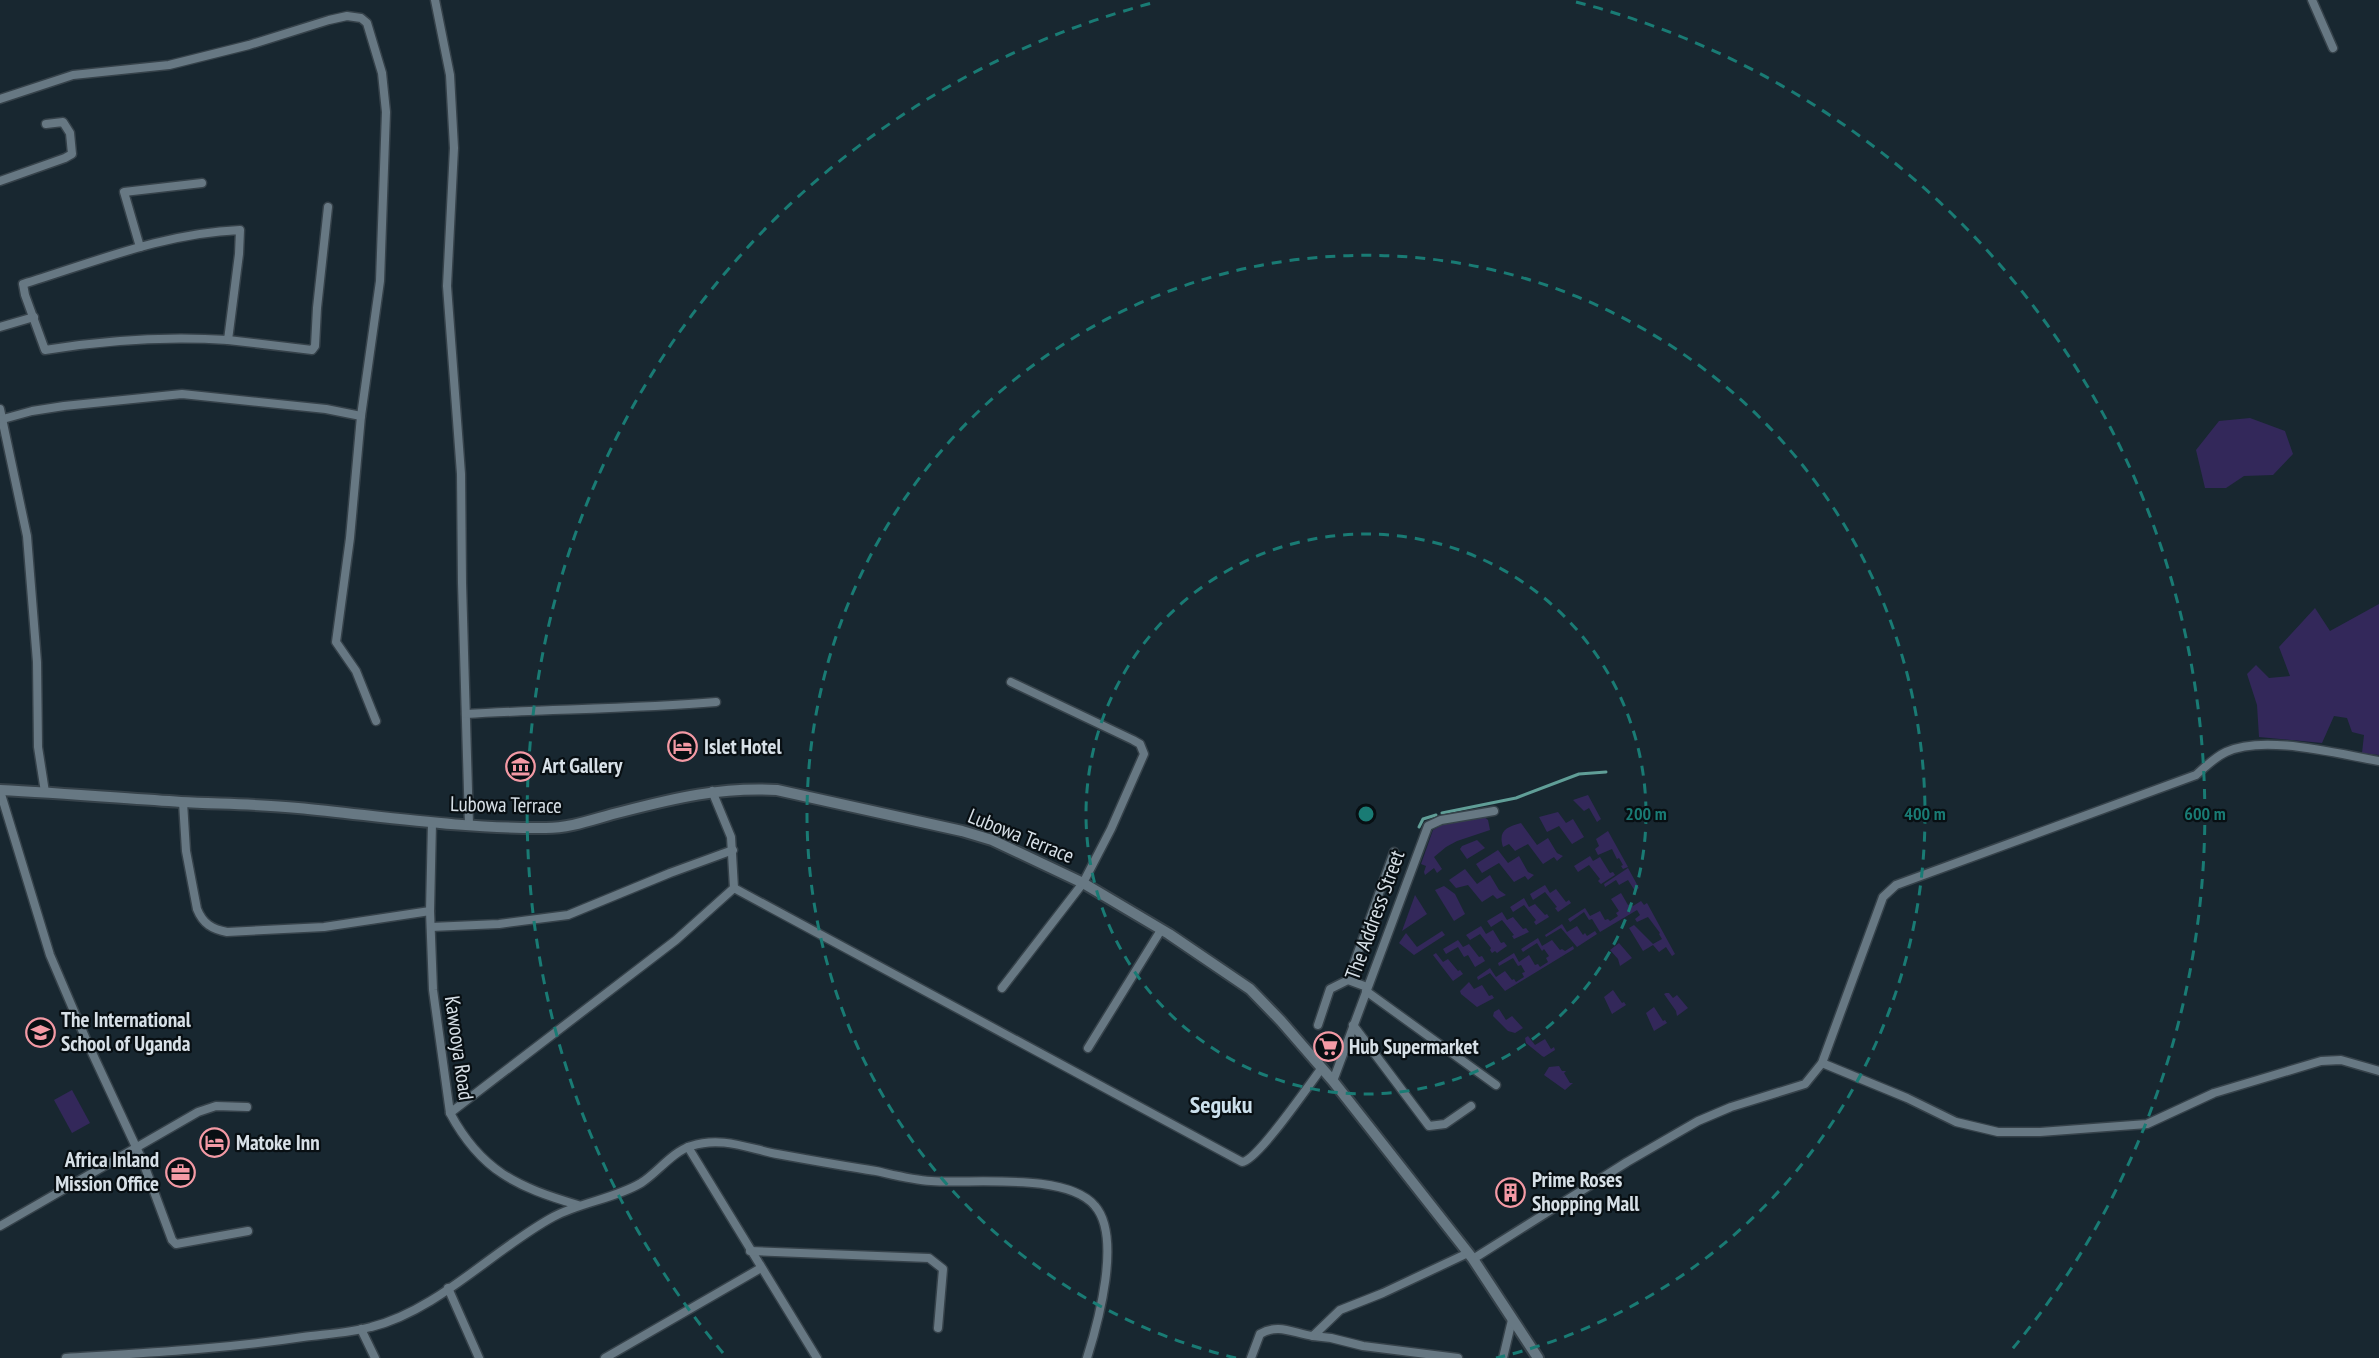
<svg xmlns="http://www.w3.org/2000/svg" width="2379" height="1358" viewBox="0 0 2379 1358" font-family="'PT Sans Narrow',sans-serif">
<rect width="100%" height="100%" fill="#182730"/>
<g fill="#33285a">
<path d="M2250,418L2285,431L2293,454L2273,475L2244,476L2226,488H2205L2196,450L2219,421Z"/>
<path d="M2379,604V755L2362,753L2364,735L2352,732L2347,718L2334,716L2322,743L2259,737L2257,705L2247,674L2256,665L2269,678L2290,676L2279,647L2315,608L2330,631Z"/>
<path d="M1588,795L1601,819L1597,822L1589,808L1584,811L1573,800Z"/>
<path d="M1558,812L1566,823L1573,819L1584,837L1572,844L1559,826L1547,832L1539,817Z"/>
<path d="M1483,816L1488,820L1490,830L1457,841L1446,847L1434,857L1442,869L1437,873L1434,868L1425,875L1424,872L1426,866L1421,864L1433,830L1445,823Z"/>
<path d="M1521,823L1537,845L1548,838L1557,853L1563,856L1557,861L1554,857L1543,864L1528,844L1515,851L1509,844L1503,847C1498,831 1506,827 1521,823Z"/>
<path d="M1608,831L1628,867L1623,869L1621,866L1623,865L1619,858L1617,859L1612,849L1598,855L1595,849L1599,846L1596,839Z"/>
<path d="M1477,840L1485,848L1467,859L1460,849L1462,846Z"/>
<path d="M1498,850L1508,863L1519,856L1528,872L1534,875L1528,880L1525,876L1514,882L1499,863L1482,873L1476,864Z"/>
<path d="M1590,856L1593,861L1600,857L1610,873L1613,872L1615,875L1601,884L1598,881L1600,879L1589,865L1578,872L1574,866Z"/>
<path d="M1628,868L1639,888L1635,891L1628,880L1619,885L1616,880L1605,887L1604,884Z"/>
<path d="M1465,869L1477,884L1490,875L1499,890L1506,895L1497,899L1493,895L1482,902L1468,885L1456,888L1449,880Z"/>
<path d="M1545,885L1550,893L1556,889L1566,902L1569,900L1571,903L1558,912L1555,908L1557,907L1545,892L1533,900L1530,894Z"/>
<path d="M1444,886L1455,894L1465,914L1454,921L1435,890Z"/>
<path d="M1621,893L1628,905L1631,904L1633,906L1641,901L1644,905L1647,903L1675,954L1672,956L1666,947L1659,952L1653,945L1643,951L1629,928L1634,925L1653,944L1662,939L1659,934L1660,933L1648,917L1637,922L1635,919L1640,915L1637,910L1600,932L1592,919L1589,920L1584,912L1570,922L1568,919L1585,908L1590,916L1600,911L1605,920L1608,919L1610,921L1618,916L1616,913L1619,911L1611,899Z"/>
<path d="M1415,895L1427,914L1402,931Z"/>
<path d="M1524,898L1529,907L1535,904L1545,915L1547,914L1549,917L1536,925L1534,922L1536,920L1524,905L1513,912L1510,907Z"/>
<path d="M1502,912L1507,920L1513,917L1523,929L1526,928L1529,932L1514,939L1512,936L1514,935L1502,920L1491,927L1487,921Z"/>
<path d="M1562,924L1567,932L1577,926L1583,935L1585,933L1587,936L1595,931L1597,934L1577,947L1561,928L1546,937L1545,935Z"/>
<path d="M1481,926L1486,934L1493,930L1501,943L1504,942L1507,946L1497,953L1495,951L1492,953L1490,950L1491,948L1480,934L1470,940L1466,935Z"/>
<path d="M1442,931L1445,935L1414,955L1399,943L1406,933L1417,947Z"/>
<path d="M1538,938L1542,946L1552,940L1560,950L1562,949L1565,951L1573,946L1574,949L1505,991L1490,973L1478,980L1477,977L1490,968L1496,977L1505,971L1512,980L1514,979L1516,982L1524,977L1522,973L1525,972L1521,965L1518,966L1513,958L1499,966L1498,963L1514,953L1519,962L1529,955L1535,965L1538,964L1540,967L1548,962L1546,958L1549,956L1544,949L1542,951L1537,943L1523,952L1521,949Z"/>
<path d="M1458,940L1463,947L1469,944L1479,957L1482,956L1485,961L1475,967L1468,955L1464,957L1458,947L1446,954L1443,949Z"/>
<path d="M1619,943L1632,958L1620,966L1618,959L1610,950Z"/>
<path d="M1436,953L1443,962L1448,959L1458,971L1460,970L1463,974L1453,981L1433,955Z"/>
<path d="M1469,982L1474,989L1482,985L1489,996L1492,995L1494,998L1477,1007L1461,994L1460,991Z"/>
<path d="M1613,990L1622,1003L1624,1002L1626,1005L1612,1014L1604,997Z"/>
<path d="M1666,993H1669L1673,998L1677,995L1688,1008L1677,1016L1676,1011L1664,994Z"/>
<path d="M1654,1007L1663,1021L1665,1020L1667,1023L1654,1031L1646,1013Z"/>
<path d="M1499,1009L1506,1020L1512,1016L1523,1028L1515,1033L1508,1031L1493,1016L1494,1012Z"/>
<path d="M1528,1036L1535,1045L1545,1039L1551,1049L1554,1047L1555,1050L1544,1057L1542,1056L1526,1043L1525,1038Z"/>
<path d="M1559,1066L1562,1071H1566L1564,1073L1570,1083H1573L1565,1090L1544,1075L1549,1067Z"/>
<path d="M72,1090L90,1123L72,1133L54,1100Z"/>
</g>
<g fill="none" stroke-linecap="round" stroke-linejoin="round">
<g stroke="#609e97" stroke-width="3">
<path d="M1442,813L1516,798L1579,774L1606,772"/>
<path d="M1419,827L1423,819L1436,815"/>
</g>
<defs>
<g id="street">
<path d="M435,0L450,75L454,148L447,286L461,474L462,583L469,825"/>
<path d="M2312,0L2333,48"/>
<path d="M0,99L73,75L169,65L249,45L329,20L347,16L361,18L367,23L382,73L386,112L380,281L361,416L350,538L336,642L356,671L376,721"/>
<path d="M0,181L65,158L72,154L70,133L63,122L46,124"/>
<path d="M240,230L239,254L228,340C166,336 106,340 45,350L25,295L23,284C95,262 164,233 240,230Z"/>
<path d="M140,247L124,192L202,183"/>
<path d="M0,327L34,317"/>
<path d="M228,340L312,350L315,346L317,308L328,207"/>
<path d="M0,409L27,536L37,662L38,747L45,792"/>
<path d="M3,419L32,411L64,406L182,394L326,409L361,416"/>
<path d="M466,714C549,709 633,709 716,702"/>
<path d="M0,791L50,955L88,1044L143,1162L172,1240L176,1244L248,1231"/>
<path d="M712,791L731,837L734,888"/>
<path d="M183,802L186,851L197,909C203,924 212,929 227,932L324,927L430,911"/>
<path d="M432,823L430,911L433,990L450,1113C481,1171 517,1187 578,1205"/>
<path d="M431,927L499,924L568,915L670,873L733,850"/>
<path d="M1348,980L1367,987"/>
<path d="M1002,988L1083,883L1111,829L1144,754L1140,744L1133,740L1011,682"/>
<path d="M1366,991L1496,1085"/>
<path d="M1318,1025L1330,989L1348,980L1394,852"/>
<path d="M1353,1025L1429,1126L1445,1124L1471,1106"/>
<path d="M1088,1048L1161,930"/>
<path d="M1822,1063L1907,1098L1956,1122L1998,1132H2040L2147,1124L2214,1093L2321,1061L2341,1060L2379,1071"/>
<path d="M1333,1081L1428,826L1441,820L1494,811"/>
<path d="M450,1113L676,940L734,888L1242,1162C1257,1161 1309,1085 1321,1069"/>
<path d="M688,1147L817,1358"/>
<path d="M0,1226L198,1112L216,1106L247,1107"/>
<path d="M750,1251L929,1258L943,1269L938,1328"/>
<path d="M1473,1259L1627,1162L1698,1121L1731,1107L1805,1084L1822,1063L1883,897L1896,885L2196,775C2205,767 2215,757 2226,752C2264,734 2338,754 2379,761"/>
<path d="M448,1288L479,1358"/>
<path d="M361,1329L375,1358"/>
<path d="M1313,1336L1331,1338L1363,1346L1458,1358"/>
<path d="M66,1358C145,1353 224,1349 303,1337C326,1334 349,1333 371,1327C437,1311 494,1249 553,1217C581,1202 614,1199 641,1183C657,1173 672,1152 691,1146C721,1136 747,1148 777,1154C810,1160 843,1166 876,1171C894,1175 913,1180 931,1181C972,1184 1067,1172 1095,1206C1122,1237 1098,1323 1087,1358"/>
<path d="M605,1358L761,1268"/>
<path d="M1251,1358L1260,1334C1278,1323 1293,1333 1313,1336L1340,1310L1383,1293L1468,1253"/>
<path d="M1503,1358L1512,1320"/>
</g>
<path id="secondary" d="M0,790C60,793 120,798 181,802C220,804 259,804 298,808C381,816 463,829 546,828C572,828 596,818 621,812C675,798 720,787 777,790L962,831L992,840L1083,883L1169,934L1250,989L1281,1021L1333,1081L1473,1259L1538,1358"/>
</defs>
<use href="#street" stroke="#36424a" stroke-width="11"/>
<use href="#secondary" stroke="#36424a" stroke-width="14"/>
<use href="#street" stroke="#677883" stroke-width="8"/>
<use href="#secondary" stroke="#677883" stroke-width="10"/>
</g>
<g fill="none" stroke="#197b74" stroke-width="3" stroke-dasharray="10 8">
<circle cx="1366" cy="814" r="280"/>
<path d="M1236 1358A559 559 0 1 1 1496 1358"/>
<path d="M723 1353A839 839 0 0 1 1156 2M1576 2A839 839 0 0 1 2009 1353"/>
</g>
<defs>
<symbol id="hotel-ring" viewBox="-11 -11 22 22"><circle r="9.5" fill="#080f13" stroke="#f49aa5" stroke-width="1.5"/><path d="M-6-4.5h1.5V1H6V5H4.5V3h-9V5H-6ZM-4 0a1.8 1.8 0 1 1 3.6 0ZM.5 0V-2.5h3Q6-2.5 6 0Z" fill="#f49aa5"/></symbol>
<symbol id="museum-ring" viewBox="-11 -11 22 22"><circle r="9.5" fill="#080f13" stroke="#f49aa5" stroke-width="1.5"/><path d="M0-6L6-3V-2H-6V-3ZM-5-1h2V3h-2ZM-1-1h2V3h-2ZM3-1h2V3H3ZM-6 4H6V6H-6Z" fill="#f49aa5"/></symbol>
<symbol id="school-ring" viewBox="-11 -11 22 22"><circle r="9.5" fill="#080f13" stroke="#f49aa5" stroke-width="1.5"/><path d="M0-5L7-2L0 1L-7-2ZM-4 1L0 2.5L4 1V4Q0 6-4 4Z" fill="#f49aa5"/></symbol>
<symbol id="supermarket-ring" viewBox="-11 -11 22 22"><circle r="9.5" fill="#080f13" stroke="#f49aa5" stroke-width="1.5"/><path d="M-6-5.5h2.5l.6 2H6L4.5 2H-2.5L-4.4-4H-6ZM-1.5 3.2a1.3 1.3 0 1 0 .1 0ZM3 3.2a1.3 1.3 0 1 0 .1 0Z" fill="#f49aa5"/></symbol>
<symbol id="office-ring" viewBox="-11 -11 22 22"><circle r="9.5" fill="#080f13" stroke="#f49aa5" stroke-width="1.5"/><path d="M-6-3h4V-5.5h4V-3h4V5H-6ZM-1-4.5V-3h2v-1.5ZM-6 0V1H6V0Z" fill="#f49aa5"/></symbol>
<symbol id="building-ring" viewBox="-11 -11 22 22"><circle r="9.5" fill="#080f13" stroke="#f49aa5" stroke-width="1.5"/><path d="M-4-6H4V6H1V3H-1V6H-4ZM-2.5-4.3h1.7v1.8h-1.7ZM.8-4.3h1.7v1.8H.8ZM-2.5-1h1.7V.8h-1.7ZM.8-1h1.7V.8H.8Z" fill="#f49aa5"/></symbol>
</defs>
<g fill-rule="evenodd">
<use href="#hotel-ring" x="666" y="730" width="33" height="33"/>
<use href="#museum-ring" x="504" y="750" width="33" height="33"/>
<use href="#school-ring" x="24" y="1016" width="33" height="33"/>
<use href="#supermarket-ring" x="1312" y="1030" width="33" height="33"/>
<use href="#hotel-ring" x="198" y="1126" width="33" height="33"/>
<use href="#office-ring" x="164" y="1156" width="33" height="33"/>
<use href="#building-ring" x="1494" y="1176" width="33" height="33"/>
</g>
<g text-anchor="middle" stroke-width="4.5" stroke-linejoin="round" paint-order="stroke">
<g font-size="21" font-weight="bold" fill="#d7e0e7" stroke="#080f13" text-anchor="start">
<text x="704" y="754">Islet Hotel</text>
<text x="542" y="773">Art Gallery</text>
<text x="61" y="1027">The International<tspan x="61" dy="24">School of Uganda</tspan></text>
<text x="1349" y="1054">Hub Supermarket</text>
<text x="236" y="1150">Matoke Inn</text>
<text x="159" y="1167" text-anchor="end">Africa Inland<tspan x="159" dy="24">Mission Office</tspan></text>
<text x="1532" y="1187">Prime Roses<tspan x="1532" dy="24">Shopping Mall</tspan></text>
</g>
<g font-size="21" fill="#d7e0e7" stroke="#080f13">
<text transform="translate(506 805) rotate(1)" y="7">Lubowa Terrace</text>
<text transform="translate(1021 836) rotate(22)" y="7">Lubowa Terrace</text>
<text transform="translate(1375 915) rotate(-70)" y="7">The Address Street</text>
<text transform="translate(459 1048) rotate(82)" y="7">Kawooya Road</text>
</g>
<g font-size="24" font-weight="bold" fill="#cce0ec" stroke="#080f13">
<text x="1221" y="1113">Seguku</text>
</g>
</g>
<circle cx="1366" cy="814" r="9" fill="#197b74" stroke="#080f13" stroke-width="3"/>
<g font-size="18" text-anchor="middle" font-weight="bold" fill="#197b74" stroke="#080f13" stroke-width="4.5" stroke-linejoin="round" paint-order="stroke">
<text x="1646" y="820">200 m</text>
<text x="1925" y="820">400 m</text>
<text x="2205" y="820">600 m</text>
</g>
</svg>
